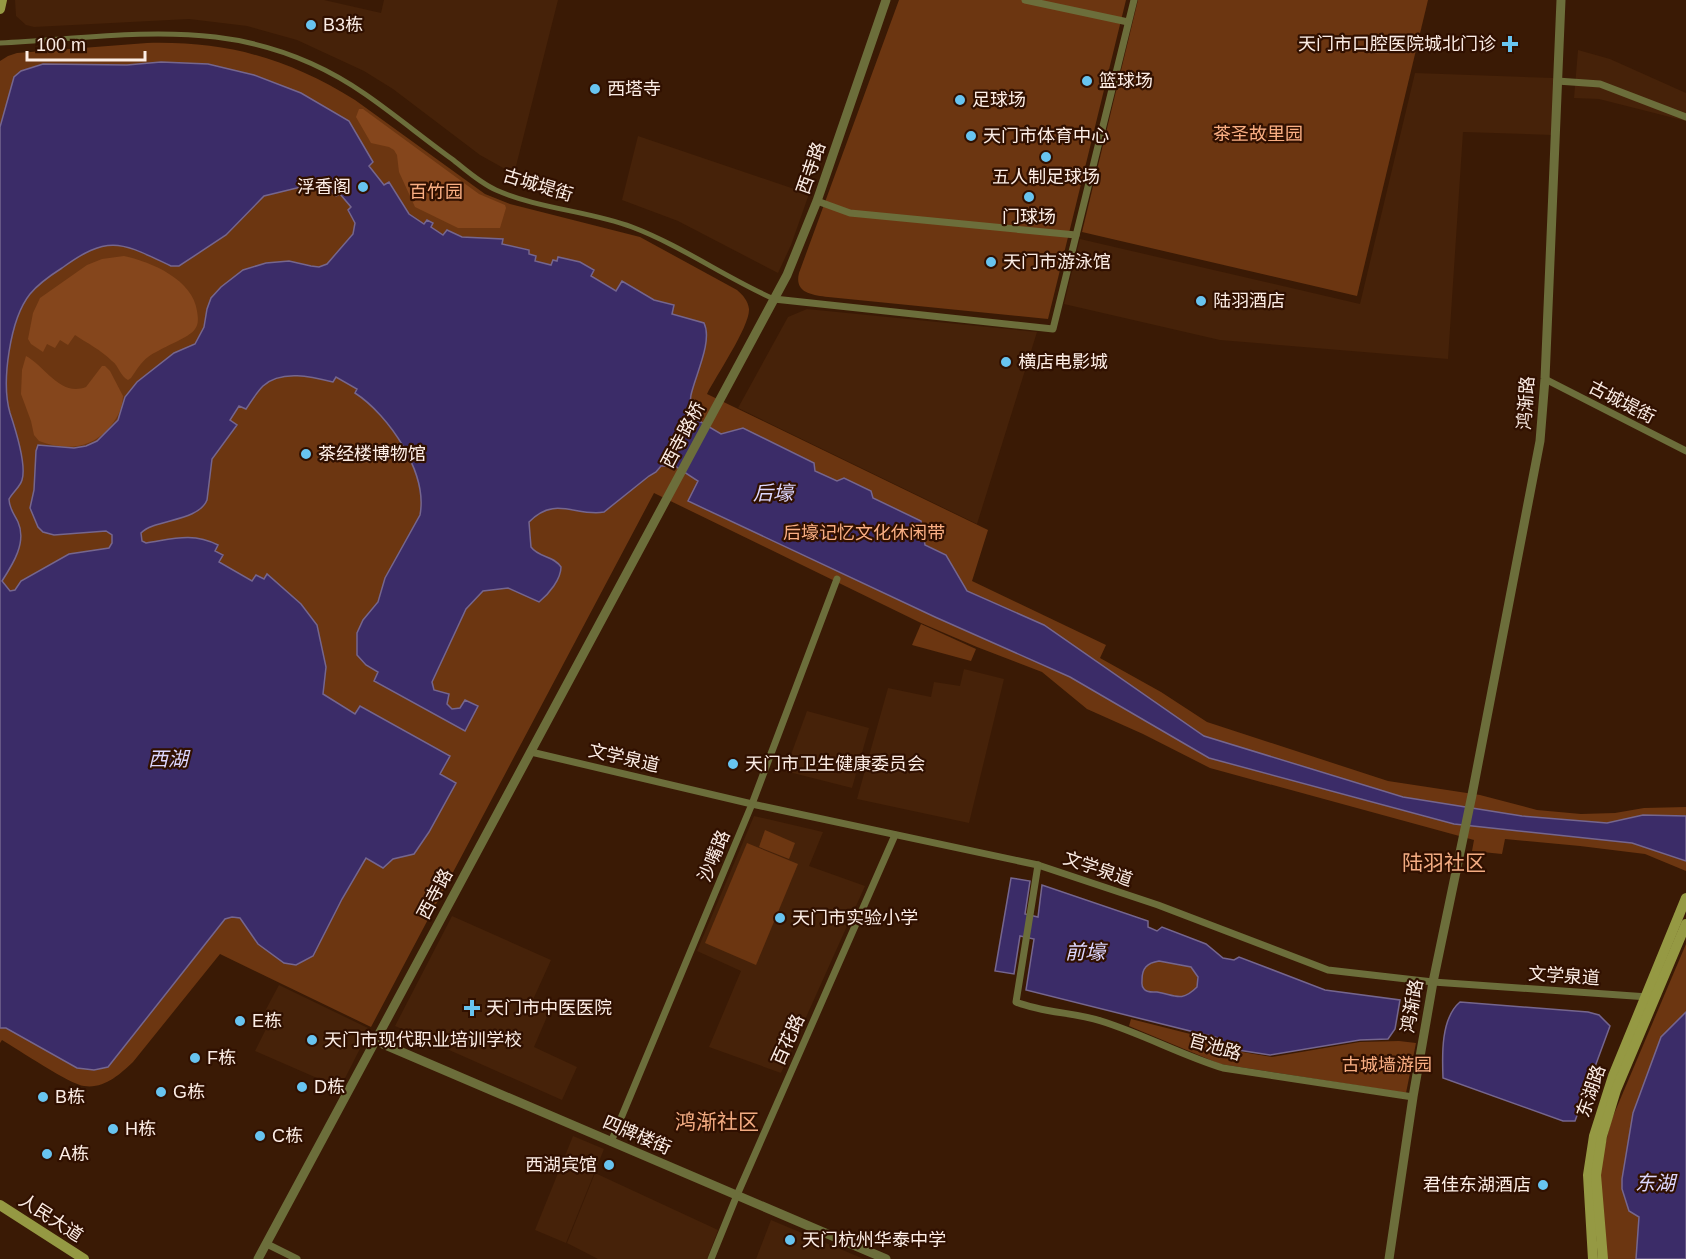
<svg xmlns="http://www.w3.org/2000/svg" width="1686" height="1259" viewBox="0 0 1686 1259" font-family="Arial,'Noto Sans SC',sans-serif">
<rect width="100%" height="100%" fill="#3a1a05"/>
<g fill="#462209">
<path d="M15,0H324L381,13L384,0H558L514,174L480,155L393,89L364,71L297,40L247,26L189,19L34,27L26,25L16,16Z"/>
<path d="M1578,50L1610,59L1686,93V121L1599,99L1574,98Z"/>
<path d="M1415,73L1554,78L1552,135L1463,132L1448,359L1220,340L1064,304L1080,239L1360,304Z"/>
<path d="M638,136L809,194L791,245L778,273L678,221L622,200Z"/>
<path d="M807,309L1037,332L977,524L738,408L788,317Z"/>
<path d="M964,669L1004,679L969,823L857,799L888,688L931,697L934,682L960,686Z"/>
<path d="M807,711L869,728L852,788L785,771Z"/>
<path d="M754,816L823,832L809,866L865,886L781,1073L709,1047L741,971L697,951Z"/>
<path d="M452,916L551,960L531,1004L549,1012L534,1047L577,1067L562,1100L395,1026Z"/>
<path d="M279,985L370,1029L340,1088L255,1051L271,1019L263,1015Z"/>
<path d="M573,1136L604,1149L566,1243L535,1230Z"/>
<path d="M595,1173L718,1230L707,1259H598L567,1243Z"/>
<path d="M771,1220L864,1259H756Z"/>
</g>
<g fill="#6c3611">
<path d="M899,0H1126L1048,319L828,297C812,295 794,293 799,273Z"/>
<path d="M1138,0H1428L1357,296L1082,232Z"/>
<path d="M147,43C227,41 287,58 355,100L485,194L510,204L640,237L737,290C743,295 748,301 749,309C750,326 716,376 707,394L988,530L972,581L1106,645L1100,658L1161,692L1207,722L1388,781L1480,795L1537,810L1581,814L1615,813L1644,808L1686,807V871L1645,854L1580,846L1505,839L1502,854L1472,851L1474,840L1210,768L1143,734L1087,709L1042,672L977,647L921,623L654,493L371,1027L220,954L133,1062C119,1075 104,1089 84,1086C71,1085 17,1049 2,1040L0,1043V61L8,56L17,53Z"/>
<path d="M921,624L976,649L971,661L912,645Z"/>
<path d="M765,830L795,843L789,859L759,847Z"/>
<path d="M747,843L798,864L756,965L705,943Z"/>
<path d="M1686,944V1259H1606L1600,1181L1603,1154L1611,1121Z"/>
<path d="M1159,961L1191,967L1197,975V987C1182,1002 1176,996 1159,993C1153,991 1149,992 1143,989C1138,975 1144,963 1159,961Z"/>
<path d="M1131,1019L1222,1042L1224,1049L1272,1057L1360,1042L1399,1041L1416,1043L1406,1093L1220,1064L1129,1026Z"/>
</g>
<g fill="#85461c">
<path d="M359,109H363L479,194L505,205L506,208L500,228H458L415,207L399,172L397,155L394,150L389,147L371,143L356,117Z"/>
<path d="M124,256C152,262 193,280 197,311C198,317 199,324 195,329C191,337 158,349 148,357C141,362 136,371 131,378L128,380C120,376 119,366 112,361C101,350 87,343 75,335L68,345L60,340L55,348L47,344L43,352L31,344L28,339L33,313L40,298L87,265L102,259Z"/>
<path d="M26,356C45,366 60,397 86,387L102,366H105L110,371L123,396C122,410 117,419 108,429C89,450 64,450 39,441L34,435L31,421L21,394L22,370Z"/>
</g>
<g fill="#3b2c68" stroke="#75668e" stroke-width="1.5" fill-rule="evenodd">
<path d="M161,62L208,64L254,75L301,93L349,121L373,162L369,166L384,185L389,182L409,214L424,224L427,220L433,223L431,227L443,235L447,230L462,237L503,239L502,244L529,250V254L536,256L535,261L551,265L553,260L557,261L558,257L580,262L594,270L591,276L616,291L622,281L654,300L674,305L672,314L704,323C713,341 695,376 691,395C690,401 690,408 689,415L721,434L743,428L814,463L815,471L837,481L844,478L871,491L873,498L921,521L925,545L946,555L967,591L1044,625L1204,736L1403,797L1522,816L1607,823L1643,815L1686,816V861L1632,843L1454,824L1209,758L1070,677L935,617L688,501L698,481L675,466H661L656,472L649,476L604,512C576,517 555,495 529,522L531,547C539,558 553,555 561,567C561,579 549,594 539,602L508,588L483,591L466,609L432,682L434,690L449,694L447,704L452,709L460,708L465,700L478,706L465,731L374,681L378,672L366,665L357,655V633L363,620L378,602L385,578L420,515C428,473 389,415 355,393L357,389L336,377L333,382C313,377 281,369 263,386C256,393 251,402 246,409L239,406L230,420L237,425L212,459L207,500C198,522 154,519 141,533L142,541L146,543C173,539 192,532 218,545L215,551L223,555L219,562L252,581L256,575L264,579L267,574L301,604L317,625L326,667L323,694L355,714L360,706L450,756L440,774L456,783L429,832L414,854L393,859L383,868L366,858L342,899L313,956L296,965L284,963L258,944L240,918L232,917L225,919L108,1067L94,1070L77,1068L6,1028H0V127L14,77L21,71L43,64L127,65ZM305,186L325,188L336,196L340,194L351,207L348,210L355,223L353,234L327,264L319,267L311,266L289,261L266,263L243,270L221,287L211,298L207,309L204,327L195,344L174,353L137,382L125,397L118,420L97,441L86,446L74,448L38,445L36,451L34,490L30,508L38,527L43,532L54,535L106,531L112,535V543L109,548L69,554L21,581L15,590L10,591L2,581C13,564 27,542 18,522C14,514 9,508 9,499C13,492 20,487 22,480C27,464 15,428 10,413C1,382 10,319 30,294C39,283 51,275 62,268C110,233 122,243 171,266H179L226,235L264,196Z"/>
<path d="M1011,878L1030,881L1025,914L1038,917L1042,885L1148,921V927L1157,931L1162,927L1206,944L1223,958L1234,960L1239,957L1325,990L1400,1000L1395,1029L1388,1039L1360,1040L1270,1055L1225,1048L1222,1039L1026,990L1034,939L1020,936L1014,974L995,971ZM1159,961L1191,967L1198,977L1197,987C1181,1003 1175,995 1157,992C1153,992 1147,993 1144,989C1141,986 1142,984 1142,980C1142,968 1147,963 1159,961Z"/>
<path d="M1460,1002L1588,1012L1599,1015L1610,1026L1575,1121H1563L1443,1078C1442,1054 1441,1018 1460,1002Z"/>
<path d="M1686,1012V1259H1636L1639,1217L1629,1211L1622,1189V1179L1633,1113L1661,1037Z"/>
</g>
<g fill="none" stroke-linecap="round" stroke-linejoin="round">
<path stroke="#6c6e3b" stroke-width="5" d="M0,43C134,36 246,11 365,94C394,114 423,138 452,159C466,170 480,183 496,190C539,209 589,211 632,227C682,246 726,278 774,299"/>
<g stroke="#6c6e3b" stroke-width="7">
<path d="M1025,0L1128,22"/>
<path d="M1557,81L1600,84L1686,117"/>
<path d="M817,201L850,213L1076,235"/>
<path d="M774,299L1053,329L1134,0"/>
<path d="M1545,379L1686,451"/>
<path d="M531,752L752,804L1038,865L1158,905L1328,970L1433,982L1648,997"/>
<path d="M1038,865L1016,1002C1043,1013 1073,1012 1101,1021C1143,1034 1181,1055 1223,1068L1413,1097"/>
<path d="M611,1142L752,804L837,579"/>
<path d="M267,1244L297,1259"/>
<path d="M711,1259L737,1195L895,835"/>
</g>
<g stroke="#6c6e3b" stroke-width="9">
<path d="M376,1041L886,1259"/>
<path d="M258,1259L787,275L817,201L886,0"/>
<path d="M1389,1259L1413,1097L1433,982L1472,795L1540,441L1545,379L1561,0"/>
</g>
<g stroke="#959943" stroke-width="10">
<path d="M0,9L2,0"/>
<path d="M0,1205L84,1259"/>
<path d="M1593,1259L1588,1175L1594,1136L1613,1076L1686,898"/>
<path d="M1603,1259L1596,1175L1602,1136L1616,1090L1686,924"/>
</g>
</g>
<g fill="#68c4f0" stroke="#301000" stroke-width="2">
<circle cx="311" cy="25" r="6"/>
<path d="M1507 35h6v6h6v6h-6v6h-6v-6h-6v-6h6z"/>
<circle cx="1087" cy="81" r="6"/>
<circle cx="595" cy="89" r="6"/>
<circle cx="960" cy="100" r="6"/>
<circle cx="971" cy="136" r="6"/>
<circle cx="1046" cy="157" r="6"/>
<circle cx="363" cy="187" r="6"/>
<circle cx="1029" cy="197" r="6"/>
<circle cx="991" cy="262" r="6"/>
<circle cx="1201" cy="301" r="6"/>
<circle cx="1006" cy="362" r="6"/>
<circle cx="306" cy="454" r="6"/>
<circle cx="733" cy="764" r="6"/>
<circle cx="780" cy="918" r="6"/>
<path d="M469 999h6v6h6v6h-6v6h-6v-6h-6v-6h6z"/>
<circle cx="240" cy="1021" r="6"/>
<circle cx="312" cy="1040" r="6"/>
<circle cx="195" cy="1058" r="6"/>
<circle cx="302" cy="1087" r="6"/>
<circle cx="161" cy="1092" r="6"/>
<circle cx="43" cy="1097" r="6"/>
<circle cx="113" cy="1129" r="6"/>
<circle cx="260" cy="1136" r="6"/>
<circle cx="47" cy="1154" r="6"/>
<circle cx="609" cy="1165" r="6"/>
<circle cx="1543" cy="1185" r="6"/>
<circle cx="790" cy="1240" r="6"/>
</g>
<g text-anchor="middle" stroke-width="4.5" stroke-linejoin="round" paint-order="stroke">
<g font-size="18" fill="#fcede5" stroke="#301000" text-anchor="start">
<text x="323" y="31">B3栋</text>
<text x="1496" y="50" text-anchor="end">天门市口腔医院城北门诊</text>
<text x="1099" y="87">篮球场</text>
<text x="607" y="95">西塔寺</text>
<text x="972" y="106">足球场</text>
<text x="983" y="142">天门市体育中心</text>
<text x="1046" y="183" text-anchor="middle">五人制足球场</text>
<text x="351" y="193" text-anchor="end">浮香阁</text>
<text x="1029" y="223" text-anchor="middle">门球场</text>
<text x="1003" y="268">天门市游泳馆</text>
<text x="1213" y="307">陆羽酒店</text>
<text x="1018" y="368">横店电影城</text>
<text x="318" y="460">茶经楼博物馆</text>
<text x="745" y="770">天门市卫生健康委员会</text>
<text x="792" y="924">天门市实验小学</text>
<text x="486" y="1014">天门市中医医院</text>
<text x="252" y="1027">E栋</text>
<text x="324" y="1046">天门市现代职业培训学校</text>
<text x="207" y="1064">F栋</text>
<text x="314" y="1093">D栋</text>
<text x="173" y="1098">G栋</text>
<text x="55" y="1103">B栋</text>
<text x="125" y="1135">H栋</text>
<text x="272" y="1142">C栋</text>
<text x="59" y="1160">A栋</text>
<text x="597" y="1171" text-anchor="end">西湖宾馆</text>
<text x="1531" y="1191" text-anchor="end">君佳东湖酒店</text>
<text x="802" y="1246">天门杭州华泰中学</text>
</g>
<g font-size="18" fill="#faaf83" stroke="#301000">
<text x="1258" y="140">茶圣故里园</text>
<text x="436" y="198">百竹园</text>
<text x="864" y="539">后壕记忆文化休闲带</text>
<text x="1387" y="1071">古城墙游园</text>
</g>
<g font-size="18" fill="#fcede5" stroke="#301000">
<text transform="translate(811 168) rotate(-71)" y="6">西寺路</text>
<text transform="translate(538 185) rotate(17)" y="6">古城堤街</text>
<text transform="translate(1622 402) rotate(27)" y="6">古城堤街</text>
<text transform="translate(1526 403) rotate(-86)" y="6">鸿渐路</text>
<text transform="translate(683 435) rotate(-62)" y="6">西寺路桥</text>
<text transform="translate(624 758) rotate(13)" y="6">文学泉道</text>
<text transform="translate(714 856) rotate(-67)" y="6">沙嘴路</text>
<text transform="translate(1098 869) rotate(19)" y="6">文学泉道</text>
<text transform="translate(435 894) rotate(-62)" y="6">西寺路</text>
<text transform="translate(1564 976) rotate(4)" y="6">文学泉道</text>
<text transform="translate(1412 1006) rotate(-80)" y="6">鸿渐路</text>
<text transform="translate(788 1040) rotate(-66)" y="6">百花路</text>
<text transform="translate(1215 1047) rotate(16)" y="6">官池路</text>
<text transform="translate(1591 1091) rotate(-71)" y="6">东湖路</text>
<text transform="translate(637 1135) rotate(23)" y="6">四牌楼街</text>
<text transform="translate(51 1218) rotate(33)" y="6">人民大道</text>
</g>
<g font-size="20" font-style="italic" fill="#dcd7fe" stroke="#301000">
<text x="773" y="500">后壕</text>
<text x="168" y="766">西湖</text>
<text x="1085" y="959">前壕</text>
<text x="1655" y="1190">东湖</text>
</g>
<g font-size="21" fill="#f3ac82" stroke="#301000">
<text x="1444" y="870">陆羽社区</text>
<text x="717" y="1129">鸿渐社区</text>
</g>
</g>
<path d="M27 51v9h118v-9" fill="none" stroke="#fcede5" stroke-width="3"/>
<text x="36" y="51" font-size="18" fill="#fcede5" stroke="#301000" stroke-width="4.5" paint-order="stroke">100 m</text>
</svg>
